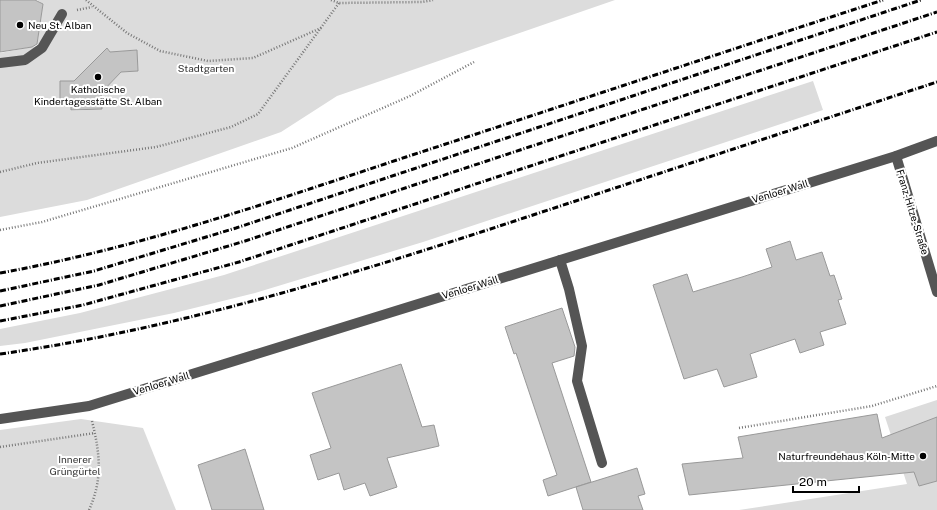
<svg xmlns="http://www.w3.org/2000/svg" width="937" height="510" viewBox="0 0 937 510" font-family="'Public Sans',sans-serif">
<rect width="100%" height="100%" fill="#fff"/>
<g fill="#dcdcdc" fill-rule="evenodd">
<path d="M37,0H615L337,96L281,132L87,200L0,217V53L37,46L43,4ZM107,48L110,52L137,50L138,71L121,72L101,93L102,109L71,111L72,98L60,99V81H74Z"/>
<path d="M813,81L823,110L423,242L255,293L174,313L25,343L0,346V329L80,313L224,275Z"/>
<path d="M937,400V510H739L907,484L885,417Z"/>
<path d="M81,419L143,428L176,510H0V430Z"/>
</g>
<g fill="#c4c4c4" stroke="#999">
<path d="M0,0H35L43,4L37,44L32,47L0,52Z"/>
<path d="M107,48L110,52L137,50L138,71L121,72L101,93L102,109L71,110V99H60V81H74Z"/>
<path d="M790,241L796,260L822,252L830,276L834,275L842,299L838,300L846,324L820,332L824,345L800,353L795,339L750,354L757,377L724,387L717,369L684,379L653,285L687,274L693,292L742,277L772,267L766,249Z"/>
<path d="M562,308L575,347L574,356L552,363L591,482L548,496L543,480L557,475L516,353L514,354L505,327Z"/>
<path d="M401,364L422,427L434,425L439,446L387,458L397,487L370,496L365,483L344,490L339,473L318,480L310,455L331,448L312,393Z"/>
<path d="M877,414L882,438L937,417V481L919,486L914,472L689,495L682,464L743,458L738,437Z"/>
<path d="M245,449L264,510H212L198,465Z"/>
<path d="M637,468L645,494L638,496L643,510H583L576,487Z"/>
</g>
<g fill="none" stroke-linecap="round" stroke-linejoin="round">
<g stroke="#777" stroke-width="2.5" stroke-dasharray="1 2" stroke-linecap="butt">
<path d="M86,0L127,33L160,51L208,61L253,58L321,28"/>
<path d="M331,0L339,3L422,2L433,0"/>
<path d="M77,10L92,7"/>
<path d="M0,172L37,163L156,147L231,127L258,114L339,3"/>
<path d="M0,230L42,222L292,148L410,96L474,62"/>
<path d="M739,428L872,406L937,386"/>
<path d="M0,447L95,433"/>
<path d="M89,510C103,479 100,454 92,421"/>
</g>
<g stroke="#555" stroke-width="10">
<path d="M0,63L25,60L42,48L62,14"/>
<path d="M896,156L937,292"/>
<path d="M560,260L569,289L582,346L577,381L602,463"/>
<path d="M0,419L89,406L896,156L937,141"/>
</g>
<g stroke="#000" stroke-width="3" stroke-dasharray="6 2 1 2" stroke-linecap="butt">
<path d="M0,273C139,248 273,201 406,157C565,105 724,52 883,0"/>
<path d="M0,291L94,271L236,228L921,0"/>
<path d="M0,306L99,285L245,241L937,12"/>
<path d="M0,321L83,305L239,262L937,32"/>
<path d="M0,354C184,328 360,272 536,214C670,170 803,126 937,82"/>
</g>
</g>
<g fill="#000" stroke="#fff" stroke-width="1.5">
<circle cx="20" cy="25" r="4"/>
<circle cx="98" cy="77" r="4"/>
<circle cx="923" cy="456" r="4"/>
</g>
<g text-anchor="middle" stroke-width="4" stroke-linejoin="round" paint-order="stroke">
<g font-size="10" fill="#000" stroke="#fff" text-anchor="start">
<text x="28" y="29">Neu St. Alban</text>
<text x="98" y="93" text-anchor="middle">Katholische<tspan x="98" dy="12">Kindertagesstätte St. Alban</tspan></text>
<text x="915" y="460" text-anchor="end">Naturfreundehaus Köln-Mitte</text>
</g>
<g font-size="10" fill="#333" stroke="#fff">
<text x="206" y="72">Stadtgarten</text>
<text x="75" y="463">Innerer<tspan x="75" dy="12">Grüngürtel</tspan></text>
</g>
<g font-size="10" fill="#000" stroke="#fff">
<text transform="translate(780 191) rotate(-17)" y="4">Venloer Wall</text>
<text transform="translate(913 212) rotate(73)" y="4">Franz-Hitze-Straße</text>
<text transform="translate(470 287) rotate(-17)" y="4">Venloer Wall</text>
<text transform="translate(161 383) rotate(-17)" y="4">Venloer Wall</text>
</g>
</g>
<path d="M793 486v6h66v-6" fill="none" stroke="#000000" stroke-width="2"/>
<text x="799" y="486" font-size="12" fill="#000000" stroke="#ffffff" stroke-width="3" paint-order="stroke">20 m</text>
</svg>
